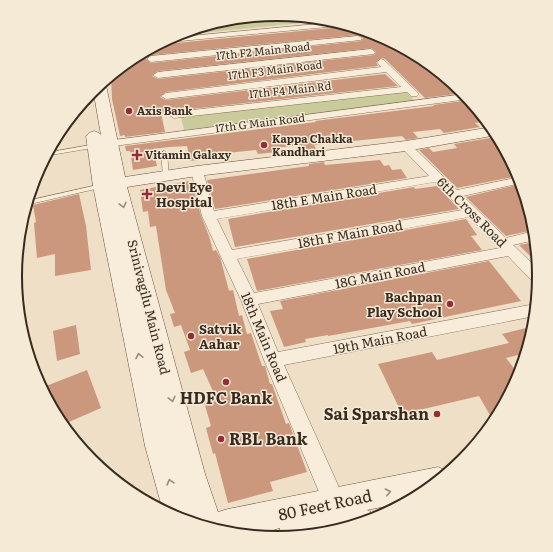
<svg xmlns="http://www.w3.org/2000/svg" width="553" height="552" viewBox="0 0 553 552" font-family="Literata,serif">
<rect width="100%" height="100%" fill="#eedfc6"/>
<g fill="#c9cc9a">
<path d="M277,14L332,20L172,36L226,19Z"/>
<path d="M406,91L416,102L184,130L181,117Z"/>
</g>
<g fill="#cb987d" fill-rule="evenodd">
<path d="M352,26L377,34L421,58L442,78L462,93L425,98L385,59L381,58L376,62L378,66L166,92L160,97L166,100L385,74L398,86L174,111L161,113L165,132L125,137V135L120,136L112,99L111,75L131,58L155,45ZM358,35L363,38L361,41L151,63L146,59L151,55ZM371,48L376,52L374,55L158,79L152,76L158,71Z"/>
<path d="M470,100L487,121L475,123L480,127L444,133L440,129L413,132L418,138L406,140L402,136L353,141L314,145L317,150L304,152L301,145L275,148L277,152L258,154L256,150L227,153L228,156L190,161L187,146L169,147L153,149L157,166L133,170L130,151H126L125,146L316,122L315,121L434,106L433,105Z"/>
<path d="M490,138L495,142L500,141L518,176L457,188L419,150L429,148L433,152L457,148L454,144Z"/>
<path d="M380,160L384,166L389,165L392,170L401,169L407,178L215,209L207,180L309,166V164L324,162L325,165Z"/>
<path d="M189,181V183H192L201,216L209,236L213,251L216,250L220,257L229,291L233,290L239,316L242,315L247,334L251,333L262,366H265L270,384H272L286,424L289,423L307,472L270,482L273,491L228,503L215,453L213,454L206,428L211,426L204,402L216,398L203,369L191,373L184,352L190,350L181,325L174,327L170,314L175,313L166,290L156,226L150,227L148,211L143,212L140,190Z"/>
<path d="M521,184L534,230L506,236L466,197Z"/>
<path d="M437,186L459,209L235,247L228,219L414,187L415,189Z"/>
<path d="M79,194L86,226L91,270L55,276V254L37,258L34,223L36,222L33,205Z"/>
<path d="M466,219L477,235L471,236L482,250L257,291L247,259Z"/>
<path d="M535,242L537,263L519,245Z"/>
<path d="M489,261L521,301L412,324L410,321L328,336V335L305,339L306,342L284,347L270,311L283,309L280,301Z"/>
<path d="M76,325L80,354L57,361L53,331Z"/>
<path d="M534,326L526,353L506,358L519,375L494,422L479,396L402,414L378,364L432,352L437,360L509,343L502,334Z"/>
<path d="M87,370L101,408L62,425L41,388Z"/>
</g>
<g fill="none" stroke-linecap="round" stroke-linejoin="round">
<defs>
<g id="lane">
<path d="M319,18L338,22L328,23L322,20L301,22L299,21Z"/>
<path d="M96,144L98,145V147L45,156L46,153Z"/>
<path d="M164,151L167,153L169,176L166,178L163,176L161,153Z"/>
<path d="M102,184L104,185V187L26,205L27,201Z"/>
</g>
<g id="street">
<path d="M338,22L348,25L160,43L169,38Z"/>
<path d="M358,36L362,38L361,40L151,62L147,59L151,56Z"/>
<path d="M371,49L375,52L374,54L158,78L153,75L158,72Z"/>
<path d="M381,59L384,60L417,92L419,94L417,96H411L407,92L174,118L169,115L174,112L401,87L386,72L166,99L161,96L166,93L381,67L377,62Z"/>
<path d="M465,94L469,99L99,148L93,145L99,142Z"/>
<path d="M406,143L410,144L457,190L519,177L521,183L463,196L506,238L534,231L535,240L513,245L538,269V283L533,282L508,256L258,304L278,352L535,304V316L284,365L346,503L343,511L335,514L327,511L264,360L241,300L202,216L191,171L193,168H201L203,171L214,211L429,176L400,146L402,144ZM435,182L462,210L232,250L217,219ZM469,217L500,248L254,293L237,259Z"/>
</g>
<path id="secondary" d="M102,82L106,85L125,177L197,166L406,141L492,127L497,135L406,151L197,176L127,187L205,474L218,512L228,509L438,467L449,472L422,494L407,502L367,510L371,512L374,519L327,533L278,538L280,528C270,531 257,535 247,535C220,534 186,524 163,511L145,446L93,186L86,136L89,133L94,131L99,133L101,135L93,89Z"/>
</defs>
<use href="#lane" stroke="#89715c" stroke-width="1"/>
<use href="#street" stroke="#89715c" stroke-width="1"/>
<use href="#secondary" stroke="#6b523f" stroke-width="1"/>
<use href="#lane" fill="#f8edda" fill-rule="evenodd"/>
<use href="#street" fill="#f8edda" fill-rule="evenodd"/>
<use href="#secondary" fill="#f8edda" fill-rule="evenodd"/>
</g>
<defs><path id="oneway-chevron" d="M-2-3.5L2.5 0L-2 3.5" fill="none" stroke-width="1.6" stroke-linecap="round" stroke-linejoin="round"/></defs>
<g stroke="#988c7d">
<use href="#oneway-chevron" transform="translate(123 205) rotate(76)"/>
<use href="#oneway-chevron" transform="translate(139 356) rotate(-102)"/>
<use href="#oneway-chevron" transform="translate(172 399) rotate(76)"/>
<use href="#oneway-chevron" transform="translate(170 482) rotate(-106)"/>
<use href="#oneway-chevron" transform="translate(388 492) rotate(-12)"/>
</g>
<g fill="#962d35" stroke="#f5ead6" stroke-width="1.5">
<circle cx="129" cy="111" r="4"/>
<circle cx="264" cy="145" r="4"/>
<path d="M135 149h4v4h4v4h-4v4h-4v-4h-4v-4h4z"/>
<path d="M145 188h4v4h4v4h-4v4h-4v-4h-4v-4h4z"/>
<circle cx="450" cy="304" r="4"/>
<circle cx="191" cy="336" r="4"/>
<circle cx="226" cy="382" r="4"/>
<circle cx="437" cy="414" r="4"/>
<circle cx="221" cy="439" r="4"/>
</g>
<g text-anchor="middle" stroke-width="3" stroke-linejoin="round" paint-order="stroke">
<g font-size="11" fill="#392a20" stroke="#f5ead6">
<text transform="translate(263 51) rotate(-6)" y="4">17th F2 Main Road</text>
<text transform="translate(275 70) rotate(-7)" y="4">17th F3 Main Road</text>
<text transform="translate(290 90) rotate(-6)" y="4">17th F4 Main Rd</text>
<text transform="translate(260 123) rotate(-7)" y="4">17th G Main Road</text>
</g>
<g font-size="11" font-weight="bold" fill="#392a20" stroke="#f5ead6" text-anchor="start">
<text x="137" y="115">Axis Bank</text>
<text x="272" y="143">Kappa Chakka<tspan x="272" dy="13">Kandhari</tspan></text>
<text x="145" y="159">Vitamin Galaxy</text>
</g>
<g font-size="13" font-weight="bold" fill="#392a20" stroke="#f5ead6" text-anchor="start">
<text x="156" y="192">Devi Eye<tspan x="156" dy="15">Hospital</tspan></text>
<text x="442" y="302" text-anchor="end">Bachpan<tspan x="442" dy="15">Play School</tspan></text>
<text x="199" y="334">Satvik<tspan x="199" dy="15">Aahar</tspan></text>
</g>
<g font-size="13" fill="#392a20" stroke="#f5ead6">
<text transform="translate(324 197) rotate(-9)" y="5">18th E Main Road</text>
<text transform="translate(472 212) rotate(45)" y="5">6th Cross Road</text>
<text transform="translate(350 234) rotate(-10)" y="5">18th F Main Road</text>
<text transform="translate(380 275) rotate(-11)" y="5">18G Main Road</text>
<text transform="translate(149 307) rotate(76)" y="5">Srinivagilu Main Road</text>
<text transform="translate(264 337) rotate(67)" y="5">18th Main Road</text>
<text transform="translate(380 340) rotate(-11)" y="5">19th Main Road</text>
</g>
<g font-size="16" font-weight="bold" fill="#392a20" stroke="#f5ead6">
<text x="226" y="404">HDFC Bank</text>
<text x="429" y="420" text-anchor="end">Sai Sparshan</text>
<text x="229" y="445" text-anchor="start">RBL Bank</text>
</g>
<g font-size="16" fill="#392a20" stroke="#f5ead6">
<text transform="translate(325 505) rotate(-12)" y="6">80 Feet Road</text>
</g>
</g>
<path d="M0 0H553V552H0ZM22 276a255 255 0 1 1 510 0a255 255 0 1 1-510 0Z" fill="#f5ead6" fill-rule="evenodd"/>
<path fill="none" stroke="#392a20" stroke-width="2" d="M22 276a255 255 0 1 1 510 0a255 255 0 1 1-510 0Z"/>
</svg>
